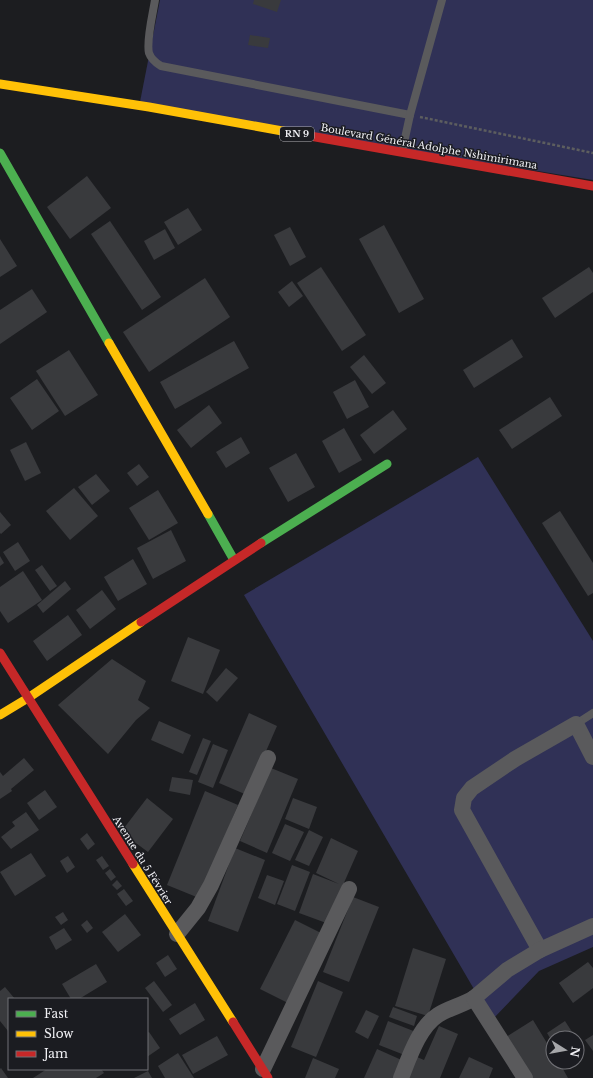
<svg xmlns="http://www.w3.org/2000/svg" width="593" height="1078" viewBox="0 0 593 1078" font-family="'Libre Baskerville',serif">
<rect width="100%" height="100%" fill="#1c1d20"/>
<g fill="#303156">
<path d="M160,0H593V180L139,107Z"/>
<path d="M478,457L593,641V947L539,971L492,1020L244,595Z"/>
</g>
<g fill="#393a3d">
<path d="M254,0H281L277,12L253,4Z"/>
<path d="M250,35L270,38L268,48L248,45Z"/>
<path d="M87,176L111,208L70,239L47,207Z"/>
<path d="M188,208L202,230L178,245L164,222Z"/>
<path d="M110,221L161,297L142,310L91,234Z"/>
<path d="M384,225L424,299L399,313L359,239Z"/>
<path d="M290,227L306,257L290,266L274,235Z"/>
<path d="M165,229L175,248L154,260L144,241Z"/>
<path d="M0,239L17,266L0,277Z"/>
<path d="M321,267L366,335L342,351L297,283Z"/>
<path d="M589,267L593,273V292L555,318L542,298Z"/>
<path d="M205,278L230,317L149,372L123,332Z"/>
<path d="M292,281L303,296L289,307L278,292Z"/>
<path d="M32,289L47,312L0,344V310Z"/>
<path d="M512,339L523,357L474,388L463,370Z"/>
<path d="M234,341L249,368L175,409L160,382Z"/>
<path d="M69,350L98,395L65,416L36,371Z"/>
<path d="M364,355L386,383L372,394L350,367Z"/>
<path d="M37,379L59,411L32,430L10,398Z"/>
<path d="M355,380L369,407L347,419L333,392Z"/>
<path d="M550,397L562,416L512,449L499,430Z"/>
<path d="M209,405L222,423L191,448L177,430Z"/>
<path d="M393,410L407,429L374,454L360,435Z"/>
<path d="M344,428L362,460L339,473L322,441Z"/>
<path d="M241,437L250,453L226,468L216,452Z"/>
<path d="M26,442L41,473L25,481L10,450Z"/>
<path d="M296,453L315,487L288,502L269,468Z"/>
<path d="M139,464L149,477L137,486L127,473Z"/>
<path d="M96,474L110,491L92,505L78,487Z"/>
<path d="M74,488L98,516L70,540L46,511Z"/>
<path d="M158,490L178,523L149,540L129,508Z"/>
<path d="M560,511L593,563V593L588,596L542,523Z"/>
<path d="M0,512L11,525L1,534L0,533Z"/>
<path d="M171,530L186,561L153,579L137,548Z"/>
<path d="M18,542L30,561L15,571L3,552Z"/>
<path d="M0,556L4,563L0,566Z"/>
<path d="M133,559L147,584L118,601L104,577Z"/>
<path d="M42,565L57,586L50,591L35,570Z"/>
<path d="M23,571L42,600L8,623L0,611V587Z"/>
<path d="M65,581L71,589L43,613L37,605Z"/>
<path d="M102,590L116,609L90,629L76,610Z"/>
<path d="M68,615L82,635L47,661L33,641Z"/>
<path d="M188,637L220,650L203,694L171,681Z"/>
<path d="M112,659L146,681L138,700L150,708L136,720L108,754L58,705Z"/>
<path d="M226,668L238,678L217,702L206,692Z"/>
<path d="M249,713L277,726L247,795L219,783Z"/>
<path d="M159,721L191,735L183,754L151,740Z"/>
<path d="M203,738L211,741L197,775L189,772Z"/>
<path d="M213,744L228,750L213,788L198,782Z"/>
<path d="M24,758L34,770L11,789L12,791L0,799V772L3,776Z"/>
<path d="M271,768L298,779L267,853L240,841Z"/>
<path d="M172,777L193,780L190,795L169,791Z"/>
<path d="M45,790L57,807L39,820L27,803Z"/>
<path d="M205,791L238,805L199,898L167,885Z"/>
<path d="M147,798L173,819L148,852L121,832Z"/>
<path d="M293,798L317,807L309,829L285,819Z"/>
<path d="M26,812L39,830L11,849L1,837L15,826L12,822Z"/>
<path d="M285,824L304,832L290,861L272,853Z"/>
<path d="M309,830L323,837L309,866L295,860Z"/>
<path d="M87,833L95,844L88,850L80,839Z"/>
<path d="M331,838L358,851L343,885L329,924L299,913L313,874L339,884L316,873Z"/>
<path d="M235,848L265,860L238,932L208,921Z"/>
<path d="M31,853L46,876L15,896L0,872Z"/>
<path d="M68,856L75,867L67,873L60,861Z"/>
<path d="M102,856L109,866L103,870L96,860Z"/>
<path d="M292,865L310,872L295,911L277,904Z"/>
<path d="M110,869L116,877L111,881L105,873Z"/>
<path d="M267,875L284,881L275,905L258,898Z"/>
<path d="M117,880L122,886L117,890L112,885Z"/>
<path d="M124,889L133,901L126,906L117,894Z"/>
<path d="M353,897L379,907L349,982L323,972Z"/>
<path d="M63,912L68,920L61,925L55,917Z"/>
<path d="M125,914L141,935L118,952L102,932Z"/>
<path d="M87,920L93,928L87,933L81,925Z"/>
<path d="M295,920L325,935L290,1004L260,989Z"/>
<path d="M64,928L72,940L56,950L49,937Z"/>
<path d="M413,948L446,959L428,1016L395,1006Z"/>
<path d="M168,955L177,969L165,977L156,963Z"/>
<path d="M588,962L593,968V988L573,1003L559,983Z"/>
<path d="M96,964L107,982L79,999H71L62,984Z"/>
<path d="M154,981L172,1005L163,1012L145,988Z"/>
<path d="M318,981L343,992L316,1057L291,1047Z"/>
<path d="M5,987L15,999H9V1030L8,1031L0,1021V991Z"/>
<path d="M195,1003L205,1020L180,1035L169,1019Z"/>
<path d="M393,1007L417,1016L414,1026L389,1017Z"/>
<path d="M366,1010L379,1016L368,1039L355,1032Z"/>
<path d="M533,1020L553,1053V1062H559L568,1078H531L506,1037Z"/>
<path d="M388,1021L416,1032L407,1056L379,1045Z"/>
<path d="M565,1021L576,1038H553V1043L547,1033Z"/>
<path d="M439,1026L458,1034L440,1078H408L417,1057L424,1060Z"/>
<path d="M149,1032L160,1048L147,1057V1033Z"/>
<path d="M593,1035V1051L585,1040Z"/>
<path d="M217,1036L228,1055L193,1074L182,1055Z"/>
<path d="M377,1049L406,1062L399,1078H364Z"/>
<path d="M178,1053L194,1078H165L158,1066Z"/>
<path d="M469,1057L493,1068L489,1078H459Z"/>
<path d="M313,1058L339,1069L335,1078H305Z"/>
<path d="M1,1068L8,1078H0V1069Z"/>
<path d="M47,1069H101L104,1073L96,1078H33Z"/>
<path d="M148,1071L152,1078H134Z"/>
</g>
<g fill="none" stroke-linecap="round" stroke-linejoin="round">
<path stroke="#5d5e5f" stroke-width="2.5" stroke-dasharray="3 2" stroke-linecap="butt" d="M420,117L593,153"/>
<g stroke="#5a5a5c" stroke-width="8">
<path d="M155,0C153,13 146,41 149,53C151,59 156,63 161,66L410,115"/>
<path d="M402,152L410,115L442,0"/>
<path d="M576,724L593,713"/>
</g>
<g stroke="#5a5a5c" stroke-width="16">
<path d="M177,934L198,908L211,885L268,758"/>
<path d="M540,950L462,810L464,798L472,788L515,759L576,724L593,757"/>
<path d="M263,1069L349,889"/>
<path d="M401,1078C409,1058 419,1027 438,1015C449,1008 463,1005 474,998"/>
<path d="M525,1078L474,998L507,970L540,950L593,926"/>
</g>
<g stroke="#4caf50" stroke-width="9">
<path d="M0,153L109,343"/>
<path d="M208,514L234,560"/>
<path d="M261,543L387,464"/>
</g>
<g stroke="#ffc107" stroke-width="9">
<path d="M0,84L149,107L310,136"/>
<path d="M109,343L208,514"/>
<path d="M0,715L28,698L141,622"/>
<path d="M133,864L233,1022"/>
</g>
<g stroke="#c62828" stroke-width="9">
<path d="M310,136L593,186"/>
<path d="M141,622L261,543"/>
<path d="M0,653L133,864"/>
<path d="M233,1022L268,1078"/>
</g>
</g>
<g text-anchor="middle" stroke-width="3" stroke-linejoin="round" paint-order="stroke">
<rect fill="#1b1c21" stroke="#b1b1b5" stroke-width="1" x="280" y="127" width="34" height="14" rx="3"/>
<g font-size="9" font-weight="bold" fill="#f1f1f5">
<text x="297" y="137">RN 9</text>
</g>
<g font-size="10" fill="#f1f1f5" stroke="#1b1c21">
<text transform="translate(429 146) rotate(10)" y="4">Boulevard Général Adolphe Nshimirimana</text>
<text transform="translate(143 860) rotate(58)" y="4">Avenue du 5 Février</text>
</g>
</g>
<rect x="8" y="998" width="140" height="72" fill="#1b1c21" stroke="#717176"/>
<rect x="16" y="1011" width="20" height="6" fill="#4caf50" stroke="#717176"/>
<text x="44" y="1018" font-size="12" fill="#f1f1f5">Fast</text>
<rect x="16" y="1031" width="20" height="6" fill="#ffc107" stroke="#717176"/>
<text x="44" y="1038" font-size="12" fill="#f1f1f5">Slow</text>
<rect x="16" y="1051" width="20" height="6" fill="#c62828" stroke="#717176"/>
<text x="44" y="1058" font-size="12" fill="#f1f1f5">Jam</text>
<g transform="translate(565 1050) rotate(101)"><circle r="19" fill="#1b1c21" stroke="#717176"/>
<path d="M0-3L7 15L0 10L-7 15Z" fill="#a6a7aa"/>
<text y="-6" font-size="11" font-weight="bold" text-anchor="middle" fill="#f1f1f5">N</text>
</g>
</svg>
